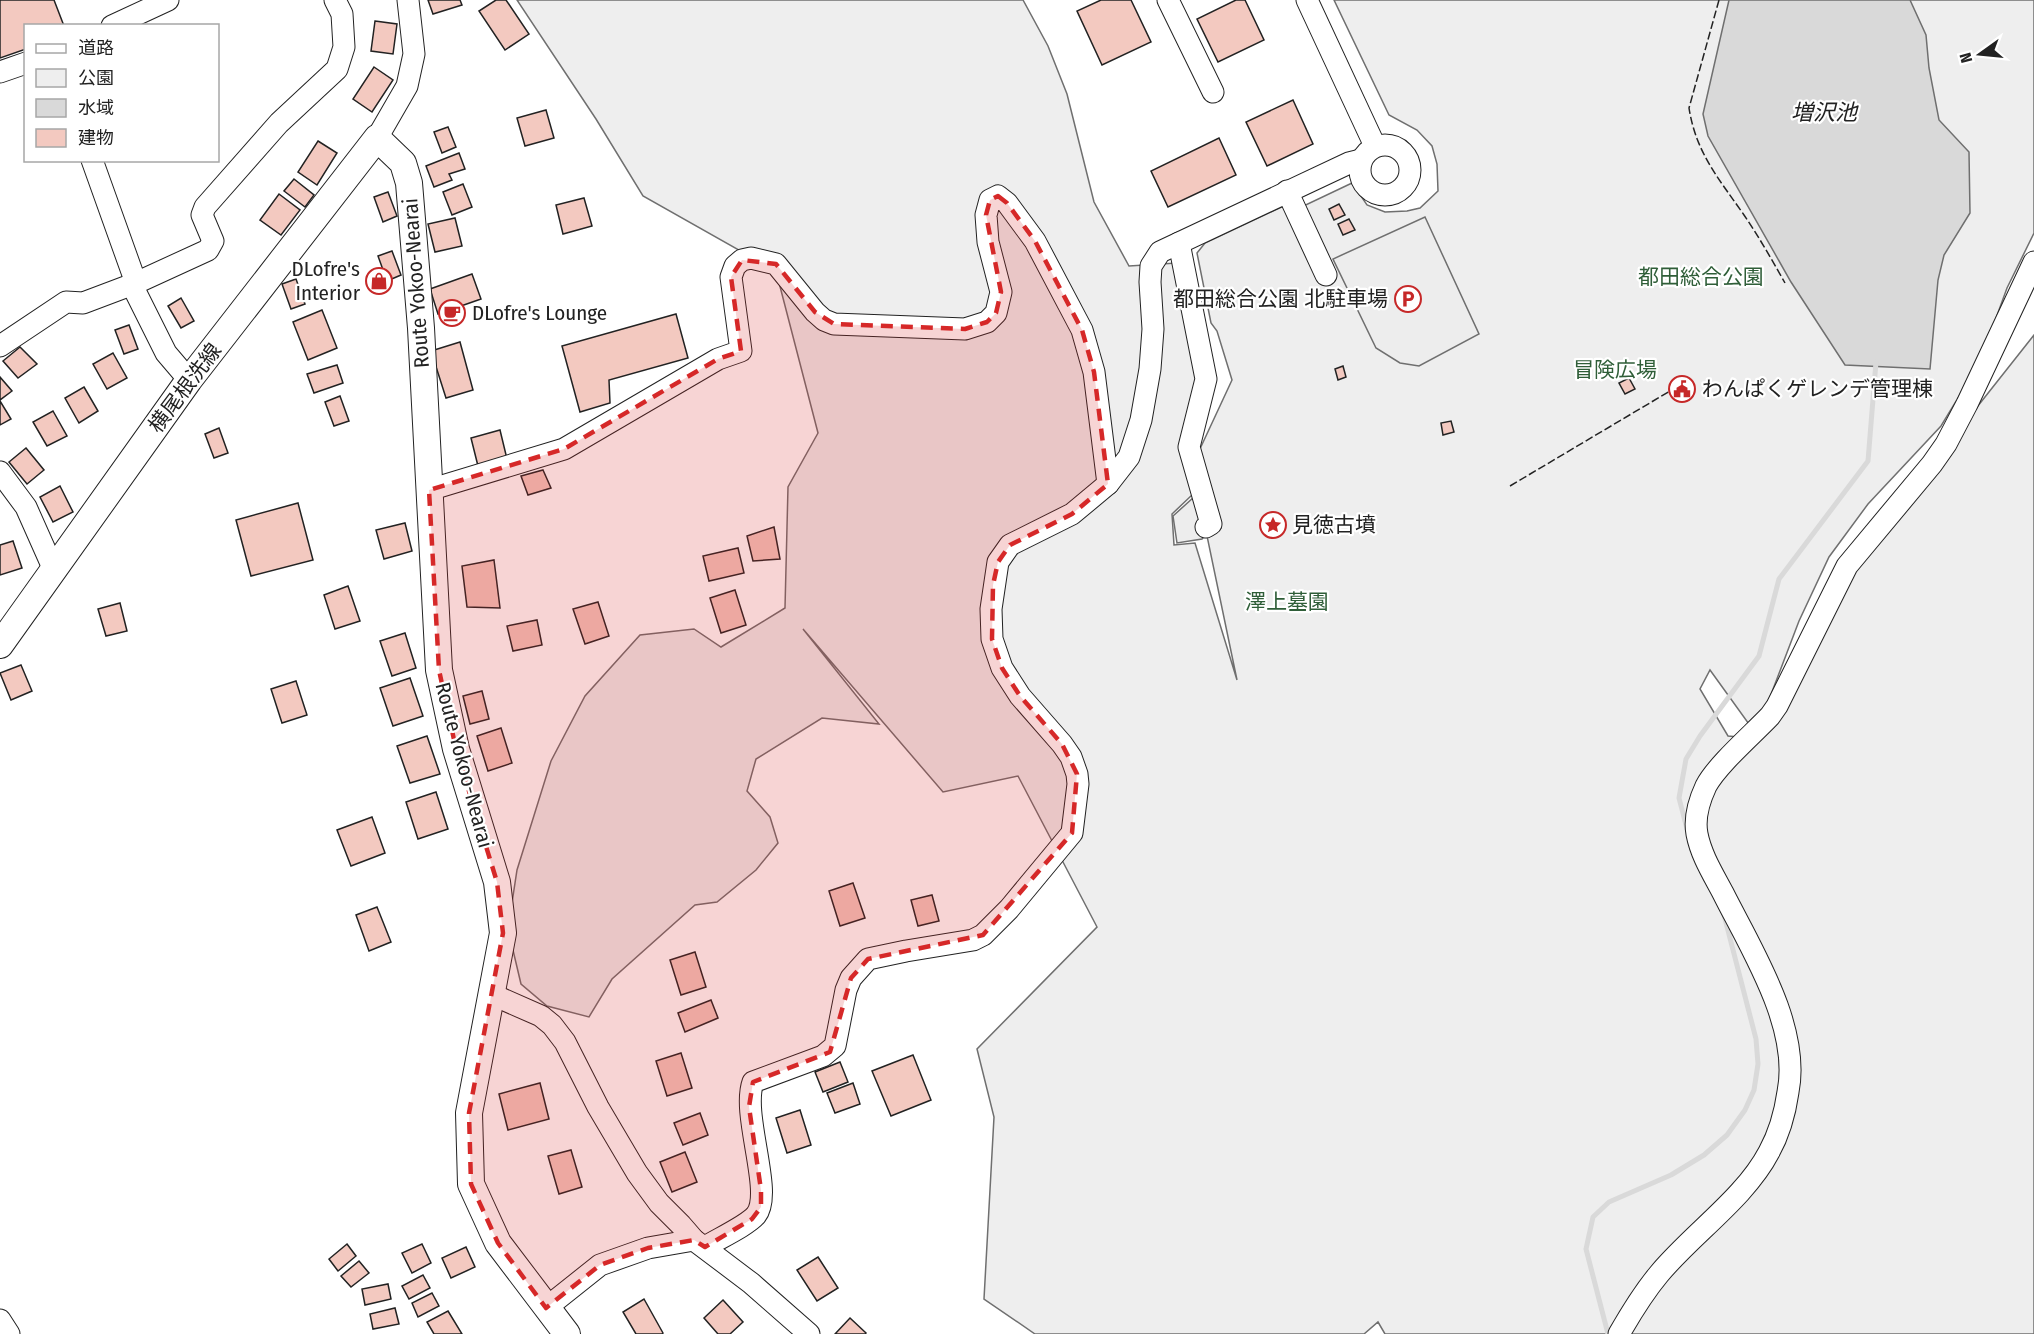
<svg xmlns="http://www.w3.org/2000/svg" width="2034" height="1334" viewBox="0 0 2034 1334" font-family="'Fira Sans Condensed','Noto Sans JP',sans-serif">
<rect width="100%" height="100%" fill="#fff"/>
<path fill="#eee" stroke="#6f6f6f" stroke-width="1.5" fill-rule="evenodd" d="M517,0H1023L1048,46L1067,94L1094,202L1129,266L1177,263L1199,377L1192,495L1172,514L1174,545L1195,543L1237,680L1207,536L1221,528L1199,451L1232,380L1217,331L1211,323L1197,253L1205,243L1288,204L1291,212L1352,183L1367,205L1385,212L1407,211L1420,208L1438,191L1437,164L1432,146L1417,130L1389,115L1334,0H2034V233L2007,288L1980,362L1941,426L1868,504L1829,557L1799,621L1762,718L1847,566L1932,464L2034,335V1334H1385L1378,1322L1364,1334H1035L984,1299L994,1117L977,1049L1097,927L1018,776L943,792L803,629L879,724L822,718L756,759L747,791L770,817L778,843L756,870L717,902L695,905L612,979L589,1017L547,1006L521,984L508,929L517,870L551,761L585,696L640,635L694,629L721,647L785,608L788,487L818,433L776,271L643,196L596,119ZM1710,670L1754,731L1750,738L1728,736L1700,689Z"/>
<g fill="#ededed" stroke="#6f6f6f" stroke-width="1.5">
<path d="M1425,217L1479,334L1419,366L1400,363L1376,348L1333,259Z"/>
<path d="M1194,497L1208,532L1202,539L1177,543L1173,516Z"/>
</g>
<path fill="#d9d9d9" stroke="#6f6f6f" stroke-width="1.5" d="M1729,0H1910L1926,35L1929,68L1939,120L1969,152L1970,213L1944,255L1938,280L1930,369L1845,365L1791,282L1708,136L1703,114Z"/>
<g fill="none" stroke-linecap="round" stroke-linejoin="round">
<g stroke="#d9d9d9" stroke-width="5">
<path d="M1687,829L1679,798L1686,759L1700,736L1759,656L1779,579L1868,461L1876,362"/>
<path d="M1608,1334L1586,1249L1593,1217L1609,1202L1671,1175L1704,1155L1727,1135L1745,1110L1754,1090L1758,1064L1756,1039L1724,915"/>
</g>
</g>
<g fill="#f3c9c0" stroke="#222" stroke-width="1.5">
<path d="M0,0H54L64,26H26V49L0,58Z"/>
<path d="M428,0H460L462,5L433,14Z"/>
<path d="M496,0H506L529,34L505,50L479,11Z"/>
<path d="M1101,0H1131L1151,42L1102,65L1077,11Z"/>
<path d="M1236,0H1245L1264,40L1218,62L1197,19Z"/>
<path d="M375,21L397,24L393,54L371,51Z"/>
<path d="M374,67L393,80L372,112L353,99Z"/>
<path d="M1293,100L1313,144L1267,166L1246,122Z"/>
<path d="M546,110L554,138L525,146L517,118Z"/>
<path d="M448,127L456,147L442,153L434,132Z"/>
<path d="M1219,138L1236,175L1168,207L1151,171Z"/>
<path d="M318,141L337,153L317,185L298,172Z"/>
<path d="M459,153L465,169L449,174L452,180L434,187L426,166Z"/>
<path d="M294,179L314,195L305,207L284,191Z"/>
<path d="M463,184L472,207L452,215L443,192Z"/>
<path d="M388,192L397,216L383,222L374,197Z"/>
<path d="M279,194L300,210L281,235L260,220Z"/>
<path d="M584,198L592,226L563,234L556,205Z"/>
<path d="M1339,204L1345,215L1334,220L1329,209Z"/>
<path d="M455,218L462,246L435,252L428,224Z"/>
<path d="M1349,219L1355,230L1343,235L1338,224Z"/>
<path d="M392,251L401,275L387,281L378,256Z"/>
<path d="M472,274L481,299L438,314L430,289Z"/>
<path d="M296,279L305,304L291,309L282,284Z"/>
<path d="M181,298L194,321L181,328L168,306Z"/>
<path d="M322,310L337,348L308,360L293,322Z"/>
<path d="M676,314L688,358L609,380L610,403L580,412L562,346Z"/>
<path d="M129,325L138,349L124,354L115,330Z"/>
<path d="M460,342L473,390L446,398L431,351Z"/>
<path d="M20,347L37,364L18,378L3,361Z"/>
<path d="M113,353L127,378L107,389L93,364Z"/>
<path d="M337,365L343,383L314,393L307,374Z"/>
<path d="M1343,366L1346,377L1338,380L1335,369Z"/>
<path d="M0,377L12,391L0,400Z"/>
<path d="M1629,378L1635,389L1625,394L1619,383Z"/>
<path d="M1683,383L1688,391L1680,396L1675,388Z"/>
<path d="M84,387L98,411L79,423L65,398Z"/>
<path d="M340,396L349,421L334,426L325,402Z"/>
<path d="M0,401L11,419L0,425Z"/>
<path d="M53,411L67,436L47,446L33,422Z"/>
<path d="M1451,421L1454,432L1443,435L1441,423Z"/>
<path d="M219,428L228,453L214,458L205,434Z"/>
<path d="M500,430L507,459L478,466L471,438Z"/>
<path d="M26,448L44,470L27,484L9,462Z"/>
<path d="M543,470L551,488L528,495L521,476Z"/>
<path d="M60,486L73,512L53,522L40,497Z"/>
<path d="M298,503L313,560L251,576L236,520Z"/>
<path d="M405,523L412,551L384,559L376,530Z"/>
<path d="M774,527L780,559L753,561L747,536Z"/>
<path d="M13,541L22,568L0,575V545Z"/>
<path d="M738,548L744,573L709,581L703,556Z"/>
<path d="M494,560L500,608L467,607L462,566Z"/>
<path d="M348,586L360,621L335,629L324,595Z"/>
<path d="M735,590L746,625L721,633L710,598Z"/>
<path d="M598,602L609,636L585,644L573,609Z"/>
<path d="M120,603L127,631L106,636L98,609Z"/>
<path d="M537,620L542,645L513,651L507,626Z"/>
<path d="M405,633L416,668L392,676L380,641Z"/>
<path d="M21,665L32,691L11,700L0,673Z"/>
<path d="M410,678L423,716L393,726L380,688Z"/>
<path d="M296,681L307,715L282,723L271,689Z"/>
<path d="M482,691L489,719L470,724L463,696Z"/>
<path d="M501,728L512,763L488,771L477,736Z"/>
<path d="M427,736L440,774L410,783L397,746Z"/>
<path d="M436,792L448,829L418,839L406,802Z"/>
<path d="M372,817L385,853L351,866L337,830Z"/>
<path d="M853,883L865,918L840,926L829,891Z"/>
<path d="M932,895L939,921L918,926L911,900Z"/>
<path d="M377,907L391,942L369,951L356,915Z"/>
<path d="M695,952L706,987L681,995L670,960Z"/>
<path d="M711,1000L718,1018L685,1032L678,1013Z"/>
<path d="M681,1053L692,1088L667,1096L656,1061Z"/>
<path d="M913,1055L931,1100L891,1116L872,1071Z"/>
<path d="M840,1062L848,1082L823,1092L815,1072Z"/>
<path d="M540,1083L549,1119L508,1130L499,1094Z"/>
<path d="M853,1083L860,1104L835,1113L827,1093Z"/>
<path d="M800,1110L811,1145L787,1153L776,1118Z"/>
<path d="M700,1113L708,1135L683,1145L674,1123Z"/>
<path d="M571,1150L582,1187L559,1194L548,1156Z"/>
<path d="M685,1152L697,1182L672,1192L660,1162Z"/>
<path d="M347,1244L356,1256L338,1271L329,1259Z"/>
<path d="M422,1244L431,1263L412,1273L402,1253Z"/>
<path d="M466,1247L475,1267L451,1278L442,1258Z"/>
<path d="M818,1257L838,1288L817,1301L797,1270Z"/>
<path d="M359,1261L369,1273L351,1287L341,1276Z"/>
<path d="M423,1275L430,1288L409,1299L402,1286Z"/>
<path d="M388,1284L391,1299L365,1305L362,1289Z"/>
<path d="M432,1293L439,1306L418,1317L412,1303Z"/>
<path d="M644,1299L663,1333L662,1334H636L623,1312Z"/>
<path d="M723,1300L743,1322L730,1334H718L704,1318Z"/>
<path d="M395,1308L399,1324L373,1329L370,1314Z"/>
<path d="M448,1311L462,1334H434L427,1322Z"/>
<path d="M850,1318L866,1333L865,1334H835Z"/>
</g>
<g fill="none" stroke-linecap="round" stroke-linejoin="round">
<defs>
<g id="minor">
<path d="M1168,0L1213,92"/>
<path d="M1307,0L1375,146"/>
<path d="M112,26L168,0"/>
<path d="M0,72L26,63"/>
<path d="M377,138L407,86L414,54L408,0"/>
<circle cx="1385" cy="170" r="25"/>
<path d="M92,160L136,283L135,291L166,353L189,380"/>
<path d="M1287,191L1326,275"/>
<path d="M1179,243L1206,379L1189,447L1211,524L1206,527"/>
<path d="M0,346L66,302L83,303L136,283L208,250L213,241L202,215L205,207L279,123L337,69L344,47L342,14L335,0"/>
<path d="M0,472L26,507L54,570"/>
<path d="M429,490L564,449L718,359L741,351L731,277L735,266L742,260L751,258L776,264L815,312L824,320L834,324L965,329L987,322L996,313L1001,292L988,242L986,215L990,200L998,196L1007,203L1035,241L1082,330L1094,372L1108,484"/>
<path d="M491,994L541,1016L552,1025L565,1042L598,1107L637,1173L659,1203L681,1225L694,1240L751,1283L809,1334"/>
<path d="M705,1247C718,1239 748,1225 756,1215C774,1193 741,1115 753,1082L823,1056L835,1046L846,990L851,978L868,959L906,951L973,940L983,935L1009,909L1072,833L1078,784L1077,774L1071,757L1062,744L1020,696L1002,668L992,639L991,609L998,562L1010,545L1072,514L1108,484L1129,457L1141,420L1150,369L1153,329L1150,282L1151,266L1160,252L1349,163L1361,160"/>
<path d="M546,1308L600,1265L648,1248L694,1240"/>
<path d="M0,1320L9,1334"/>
<path d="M1619,1334C1631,1313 1644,1292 1659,1274C1692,1234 1745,1198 1769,1152C1779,1134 1785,1113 1788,1092C1801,1027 1751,949 1723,893C1713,874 1701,855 1697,834C1694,818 1699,801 1706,786C1717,765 1753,734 1770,716L1777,706L1847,566L1932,464L1946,444L1967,404L2034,262"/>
</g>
<path id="major" d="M0,645L189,380L377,138L403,163L409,183L421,328L439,670L456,749L497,882L503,933L469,1113L471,1184L498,1243L567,1334"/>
</defs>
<use href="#minor" stroke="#222" stroke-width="23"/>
<use href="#major" stroke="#222" stroke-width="28"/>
<use href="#minor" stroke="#fff" stroke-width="21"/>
<use href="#major" stroke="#fff" stroke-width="26"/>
<g stroke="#222" stroke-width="1.5" stroke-dasharray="8 3" stroke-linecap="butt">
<path d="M1719,0L1689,108C1696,153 1719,179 1744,215C1759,237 1772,260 1785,283"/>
<path d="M1688,391L1694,388"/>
<path d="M1510,486L1675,388"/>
</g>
</g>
<path fill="#d62828" fill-opacity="0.2" stroke="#d62828" stroke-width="4.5" stroke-dasharray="12 8" stroke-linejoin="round" d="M998,196L1007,203L1035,241L1082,330L1094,372L1108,484L1072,514L1010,545L998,562L993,585L992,639L1002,668L1020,696L1062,744L1077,774L1072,833L983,935L868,959L851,978L830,1052L753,1082L749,1107L761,1190V1207L752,1219L705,1247L694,1240L648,1248L600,1265L546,1308L498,1243L471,1184L469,1113L503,933L497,882L456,749L439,670L429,490L564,449L718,359L741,351L731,277L742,260L776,264L815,312L834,324L965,329L987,322L996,313L1001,292L986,215L990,200Z"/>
<defs>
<symbol id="shop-ring" viewBox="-11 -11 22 22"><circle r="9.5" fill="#fff" stroke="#c62828" stroke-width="1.5"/><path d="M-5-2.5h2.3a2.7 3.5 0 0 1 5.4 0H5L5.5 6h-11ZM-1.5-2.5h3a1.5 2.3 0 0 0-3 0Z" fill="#c62828"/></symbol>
<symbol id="parking-ring" viewBox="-11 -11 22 22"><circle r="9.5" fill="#fff" stroke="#c62828" stroke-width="1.5"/><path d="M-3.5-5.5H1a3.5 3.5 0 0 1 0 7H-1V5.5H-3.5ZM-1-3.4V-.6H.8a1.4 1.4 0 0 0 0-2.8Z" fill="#c62828"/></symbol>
<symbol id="cafe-ring" viewBox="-11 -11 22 22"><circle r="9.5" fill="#fff" stroke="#c62828" stroke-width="1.5"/><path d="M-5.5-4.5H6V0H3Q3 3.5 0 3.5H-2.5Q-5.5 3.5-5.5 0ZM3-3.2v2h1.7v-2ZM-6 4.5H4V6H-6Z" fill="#c62828"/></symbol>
<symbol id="civic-ring" viewBox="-11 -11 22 22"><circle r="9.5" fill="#fff" stroke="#c62828" stroke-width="1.5"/><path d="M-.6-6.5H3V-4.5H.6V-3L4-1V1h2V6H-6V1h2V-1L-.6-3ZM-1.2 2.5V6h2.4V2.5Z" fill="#c62828"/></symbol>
<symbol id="sight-ring" viewBox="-11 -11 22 22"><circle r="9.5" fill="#fff" stroke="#c62828" stroke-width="1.5"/><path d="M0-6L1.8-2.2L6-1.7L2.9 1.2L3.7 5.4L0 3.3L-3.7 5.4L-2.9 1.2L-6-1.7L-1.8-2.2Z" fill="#c62828"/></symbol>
</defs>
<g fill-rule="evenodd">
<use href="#shop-ring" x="364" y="266" width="30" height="30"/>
<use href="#parking-ring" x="1393" y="284" width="30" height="30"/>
<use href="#cafe-ring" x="437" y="298" width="30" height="30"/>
<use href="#civic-ring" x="1667" y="374" width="30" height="30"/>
<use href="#sight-ring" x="1258" y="510" width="30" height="30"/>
</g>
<g text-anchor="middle" stroke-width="4.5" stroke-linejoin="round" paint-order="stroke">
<g font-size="21" fill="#222" stroke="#fff" text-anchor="start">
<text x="360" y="276" text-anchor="end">DLofre's<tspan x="360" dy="24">Interior</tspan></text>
<text x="1388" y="306" text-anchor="end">都田総合公園 北駐車場</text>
<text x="472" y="320">DLofre's Lounge</text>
<text x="1702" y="396">わんぱくゲレンデ管理棟</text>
<text x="1292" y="532">見徳古墳</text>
</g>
<g font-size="21" fill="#2f5e38" stroke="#fff">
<text x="1701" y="284">都田総合公園</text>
<text x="1615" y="377">冒険広場</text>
<text x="1287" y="609">澤上墓園</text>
</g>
<g font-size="21" fill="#222" stroke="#fff">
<text transform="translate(416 283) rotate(-94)" y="7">Route Yokoo-Nearai</text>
<text transform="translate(185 388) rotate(-53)" y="7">横尾根洗線</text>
<text transform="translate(464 765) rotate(75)" y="7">Route Yokoo-Nearai</text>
</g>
<g font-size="22" font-style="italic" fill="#222" stroke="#fff">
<text x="1824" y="120">増沢池</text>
</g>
</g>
<rect x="24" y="24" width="195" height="138" fill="#ffffff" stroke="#a7a7a7" stroke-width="1.5"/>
<rect x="36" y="44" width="30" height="9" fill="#ffffff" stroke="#a7a7a7" stroke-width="1.5"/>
<text x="78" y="54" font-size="18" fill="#222222">道路</text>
<rect x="36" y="69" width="30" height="18" fill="#eeeeee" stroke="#a7a7a7" stroke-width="1.5"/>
<text x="78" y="84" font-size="18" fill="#222222">公園</text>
<rect x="36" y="99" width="30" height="18" fill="#d9d9d9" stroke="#a7a7a7" stroke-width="1.5"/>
<text x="78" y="114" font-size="18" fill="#222222">水域</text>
<rect x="36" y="129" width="30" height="18" fill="#f3c9c0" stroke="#a7a7a7" stroke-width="1.5"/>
<text x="78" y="144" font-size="18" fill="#222222">建物</text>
<g transform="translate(1980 54) rotate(255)" stroke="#ffffff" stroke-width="4.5" paint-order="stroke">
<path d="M0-4.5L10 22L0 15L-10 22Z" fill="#222222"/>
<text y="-9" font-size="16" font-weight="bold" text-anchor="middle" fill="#222222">N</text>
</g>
</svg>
